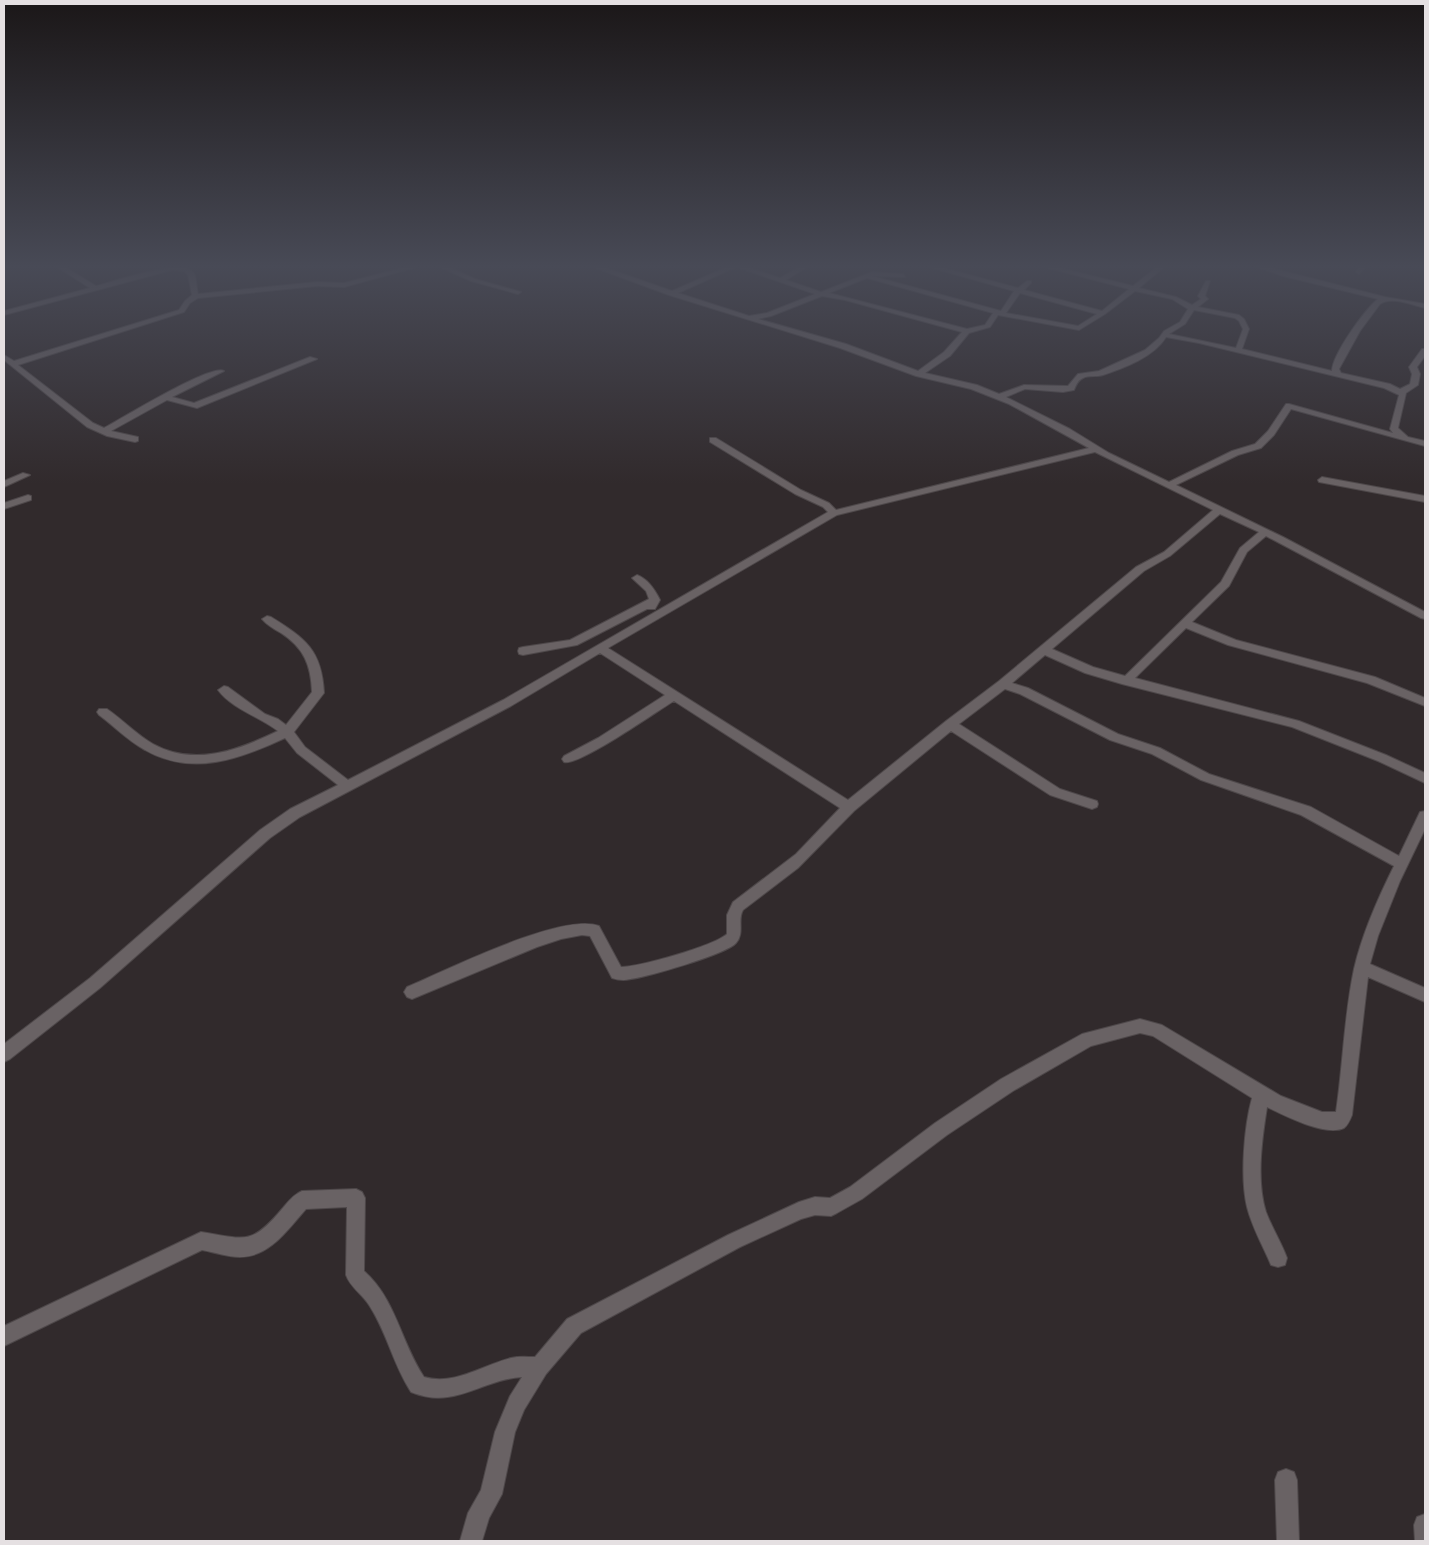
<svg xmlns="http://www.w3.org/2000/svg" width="1429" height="1545" viewBox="0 0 1429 1545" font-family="'DejaVu Sans',sans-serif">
<rect width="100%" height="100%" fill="#312a2c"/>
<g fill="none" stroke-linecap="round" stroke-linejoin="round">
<defs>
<g id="minor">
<path d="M57,267H65L96,286C112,282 182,258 193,272C197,277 196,287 198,294L317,282L344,283L406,267H417L344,287L317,286L198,298L190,303L184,312L18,365L93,423L104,428C121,419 212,363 224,371L172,397L194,403L310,357L317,359L197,408L167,400L111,431L138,437V441L135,442L107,436L87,427L4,360V355L14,361L179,310L185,301L192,295L188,275L184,271L172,270L4,315V311L90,288Z"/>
<path d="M440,267H449L475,279L521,292L518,294L471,281Z"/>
<path d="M593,267H603L672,291L727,267H736L678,293L749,316L767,313L815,294L737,267H747L780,278L799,267H807L786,280L821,292L872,272L903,274L905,277L872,276L1001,311L1014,291L929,267H940L1018,288L1027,281H1031V283L1024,290L1102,311L1129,289L1044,267H1056L1133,286L1157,267H1164L1139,288L1176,297L1192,305L1201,299L1198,296L1206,281H1210L1205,296L1208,299L1198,307L1239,315L1244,319L1249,329L1242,349L1332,371C1332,355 1365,309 1378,299L1283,276L1257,267H1267L1385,297L1425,304V308C1412,305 1392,296 1380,304L1360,331L1339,369L1341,373L1390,384L1400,389L1410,384L1412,374L1409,367L1422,349H1425V356L1417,367L1420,374L1418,385L1406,393L1398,428L1408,437L1425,441V446L1291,409L1274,435L1261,448L1238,455L1176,485L1283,537L1425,612V619L1421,618L1266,536L1247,552L1229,586L1192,622L1236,640L1375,677L1425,698V706L1367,683L1228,645L1186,628L1135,678L1299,721L1386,755L1425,773V783L1378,761L1292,727L1122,684L1085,673L1045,655L1012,683L1028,688L1118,734L1160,748L1209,774L1311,807L1399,856L1420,812L1425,811V829L1400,881L1378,936L1370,964L1425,988V1002L1368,977L1352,1115C1350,1120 1348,1125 1344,1128C1326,1137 1283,1115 1267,1107C1262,1139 1256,1180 1266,1212C1272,1228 1281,1242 1287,1258L1285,1265L1278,1267L1271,1265C1263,1246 1252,1227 1247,1207C1240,1178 1244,1127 1252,1098L1153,1036L1140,1033L1091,1046L1013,1091L947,1135L862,1199L837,1213L831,1216L815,1215L801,1219L740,1247L581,1333L546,1374L524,1410L515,1432L502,1494L489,1518L482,1541H460L468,1513L481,1490L495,1432L510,1396L522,1377C480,1380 455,1410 411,1392C393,1365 387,1332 369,1305C362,1294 350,1287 346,1275L347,1207L306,1209C288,1229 270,1257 240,1257C227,1257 214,1252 202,1250L4,1346V1326L201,1232C245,1239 251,1246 282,1209C288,1202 293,1195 302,1191L356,1189L362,1192L365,1198L364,1271C396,1299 401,1343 424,1377C454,1386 483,1365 511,1358C519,1356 527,1357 535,1357L567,1319L728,1235L799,1202L815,1197L830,1198L850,1187L935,1123L1001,1079L1082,1034L1140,1019L1162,1025L1281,1096L1322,1112H1336C1343,1065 1344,1016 1354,969C1362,934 1378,898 1394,866L1301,815L1201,780L1152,754L1110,740L1020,694L1005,689L959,724L1060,789L1097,801L1098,804L1097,807L1092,809L1050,795L951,731L854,811L798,868L743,910C737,920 745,933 736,943C727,954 639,980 623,980C619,980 615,979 612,978L590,936L582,935L561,939L537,947L412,999L407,997L404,992L407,987C445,971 562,912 599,926L621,967C639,967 714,946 727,934V915L733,902L796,854L840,808L674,701C657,711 578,767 564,762L562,759L564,756L598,738L665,695L600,653L511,706L300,817L270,838L100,988L10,1059L4,1062V1044L90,978L260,830L290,809L338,785L297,753L285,738C240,759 192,777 145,750C128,741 114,726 99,715L97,712L99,709H107C123,720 137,735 153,744C195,767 238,750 278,731C260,717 232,709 218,690L224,686L228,687L265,714L278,719L286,725L312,692C311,665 304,648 281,633C274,629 267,625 262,619L267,616L271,617C305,638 322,650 324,693L294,732L305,747L348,780L503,700L828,512L823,507L795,494L710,442V438H716L801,490L829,503L836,510L1089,448L1009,404L971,389L916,376L840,348L669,295ZM867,278L993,313L985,325L967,329L829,293ZM1135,291L1172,299L1188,309L1180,322L1164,331L1159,338L1145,350L1099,371L1078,374L1068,386L1024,385L999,394L977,385L925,373L950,356L969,333L990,327L998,315L1079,330L1105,314ZM1020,293L1097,314L1078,326L1006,313ZM822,296L845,300L962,332L944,352L918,371L846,344L758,319L771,316ZM1194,310L1235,318L1239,321L1243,329L1236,348L1169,334L1185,324ZM1166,337L1199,343L1384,388L1399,395L1390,429L1393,433L1289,404H1286L1268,431L1255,444L1232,451L1169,482L1109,453L1070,429L1006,397L1025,389L1063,392L1074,390C1076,385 1078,380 1083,378C1089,375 1097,377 1103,375C1124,368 1154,357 1166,337ZM1095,452L1213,510L1164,552L1136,567L999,681L946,721L848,800L608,648L837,515ZM1220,514L1259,532L1240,548L1221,582L1125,676L1093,667L1052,649L1144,571L1170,556Z"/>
<path d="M1359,267H1365L1359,274L1356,272Z"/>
<path d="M23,473L30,475L4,487V481Z"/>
<path d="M1322,477L1425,496V502L1319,482L1318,480Z"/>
<path d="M28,495L31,496V500L4,509V503Z"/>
<path d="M637,575C648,579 655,590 660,600L655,609H647L577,645L523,655L519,654L518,651L519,648L523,647L570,640L649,599L646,591L632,578Z"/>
<path d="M1286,1469L1294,1472L1297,1480L1299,1541H1277L1275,1480L1278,1472Z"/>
<path d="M1425,1514V1541H1415L1414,1525L1417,1517Z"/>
</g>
</defs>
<use href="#minor" stroke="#4e484a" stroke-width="2"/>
<use href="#minor" fill="#696264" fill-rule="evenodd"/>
</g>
<linearGradient id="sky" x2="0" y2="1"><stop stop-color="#1b1718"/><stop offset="0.55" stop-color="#484a56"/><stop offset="1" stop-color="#484a56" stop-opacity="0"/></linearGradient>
<rect width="1429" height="484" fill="url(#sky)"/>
<rect width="1429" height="1545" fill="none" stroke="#e5e0e2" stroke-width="10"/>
</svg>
